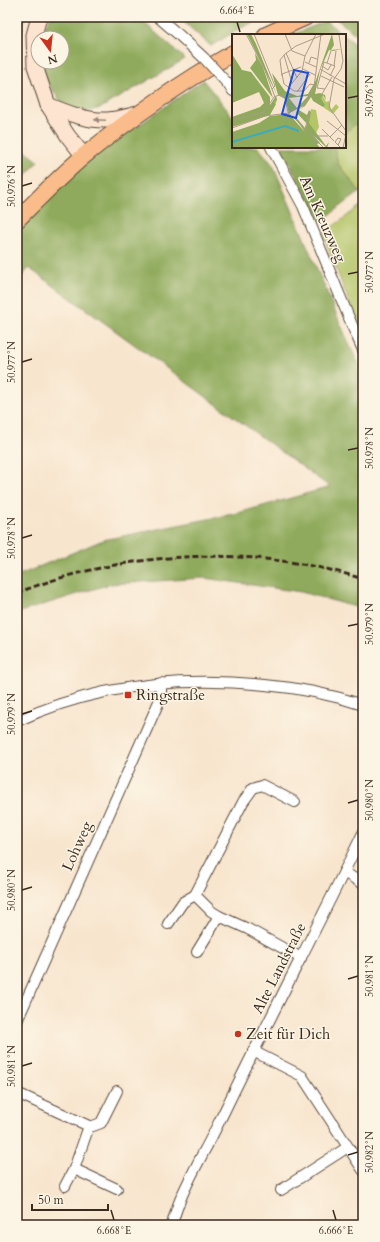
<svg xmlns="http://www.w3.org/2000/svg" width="380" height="1242" viewBox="0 0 380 1242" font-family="Cardo,serif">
<rect width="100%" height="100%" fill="#fcf5e5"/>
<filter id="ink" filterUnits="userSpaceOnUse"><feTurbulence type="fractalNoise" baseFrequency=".025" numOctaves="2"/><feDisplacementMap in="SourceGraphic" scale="8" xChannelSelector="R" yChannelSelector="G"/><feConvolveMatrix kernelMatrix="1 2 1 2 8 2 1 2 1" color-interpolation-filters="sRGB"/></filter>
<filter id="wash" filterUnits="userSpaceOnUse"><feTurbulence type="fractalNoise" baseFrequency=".012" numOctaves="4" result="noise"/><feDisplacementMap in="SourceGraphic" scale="16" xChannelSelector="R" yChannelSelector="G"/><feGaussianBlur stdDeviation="0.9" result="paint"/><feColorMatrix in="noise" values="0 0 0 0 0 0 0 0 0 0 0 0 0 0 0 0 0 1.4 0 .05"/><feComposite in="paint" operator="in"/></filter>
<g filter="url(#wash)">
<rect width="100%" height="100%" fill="#f8e5ce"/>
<g fill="#b4c568" stroke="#787843">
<path d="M363,121V190L360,192L338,164L334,147H345V133L354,125Z"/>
<path d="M363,204V256L358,261L363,267V331L354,315L323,234Z"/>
</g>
<g fill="#8faa5c" stroke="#656a3d">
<path d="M17,17H25L20,42Z"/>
<path d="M50,17H138L185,59L101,108L81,113L63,105L46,80L41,62H62V38H42V34Z"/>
<path d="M178,17H264L239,29L211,46Z"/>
<path d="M337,17H363V40L335,18Z"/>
<path d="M326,21L343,35H292Z"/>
<path d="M345,36L363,50V121L354,125L345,133Z"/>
<path d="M203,80L233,117V147H258L273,165L349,344L363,372V609L301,592L204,578L110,584L17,613V576L103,540L238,513L330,487L29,268L17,282V234L57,190L89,160Z"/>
<path d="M17,144L38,161L17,187Z"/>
<path d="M281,147H334L338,164L360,192L320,222Z"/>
</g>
</g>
<g filter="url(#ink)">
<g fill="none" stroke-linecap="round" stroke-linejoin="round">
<defs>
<g id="minor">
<path d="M158,17L179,35"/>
<path d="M227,83L233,91"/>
<path d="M271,147L303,206L354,330L363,350"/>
<path d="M17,721C95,685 181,676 265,685C299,688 331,694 363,705"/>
<path d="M295,802L262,785L253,788L243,802L195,895L211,911L219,916L248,929L301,958"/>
<path d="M344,872L363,884"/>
<path d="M168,924L183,902L195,895"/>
<path d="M197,952L219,916"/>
<path d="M17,1021L161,697V683"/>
<path d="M253,1051L302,1076L363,1170"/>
<path d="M17,1093L89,1126H93L101,1123L117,1091"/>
<path d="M74,1169L117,1189"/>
<path d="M65,1186L74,1169L89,1126"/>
<path d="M281,1190L348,1147"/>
<path d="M172,1225C178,1199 191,1177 203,1153C211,1139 218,1124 225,1110C270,1017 318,926 363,833"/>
</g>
<g id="secondary">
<path d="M39,17L34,35L35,66L48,105L68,136L84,156"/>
<path d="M48,105C67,113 87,121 108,120C118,119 129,116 138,114"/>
</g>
<g id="primary">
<path d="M266,35L306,17"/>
<path d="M17,220C39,198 61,175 85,155C132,117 181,83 233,53"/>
</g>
</defs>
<use href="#minor" stroke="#574638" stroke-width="12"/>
<use href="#secondary" stroke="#574638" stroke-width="17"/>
<use href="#primary" stroke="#574638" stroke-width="18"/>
<use href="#minor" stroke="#fff" stroke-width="10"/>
<use href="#secondary" stroke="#fde4d0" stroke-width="15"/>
<use href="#primary" stroke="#f9bc8a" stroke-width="16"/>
<path stroke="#3b2a1e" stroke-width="3" stroke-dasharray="6 3" stroke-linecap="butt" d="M17,593C125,550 252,544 363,579"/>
<defs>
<path id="minor-bridge" d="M179,35L204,58L227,83"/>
</defs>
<use href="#minor-bridge" stroke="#574638" stroke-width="12" stroke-linecap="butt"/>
<use href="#minor-bridge" stroke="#fff" stroke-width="10"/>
</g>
<defs><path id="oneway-solid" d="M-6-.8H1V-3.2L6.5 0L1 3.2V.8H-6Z"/></defs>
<use fill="#9c8777" href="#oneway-solid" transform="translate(100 120) rotate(-177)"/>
</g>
<path fill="none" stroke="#3b2a1e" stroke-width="1.5" d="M237,22L240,32M348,98L358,96M22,186L32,183M348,274L358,272M22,362L32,359M348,450L358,448M22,538L32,535M348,626L358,624M22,714L32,711M348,803L358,800M22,890L32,887M348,979L358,976M22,1066L32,1063M348,1155L358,1152M111,1210L114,1220M333,1210L336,1220"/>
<g fill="#c8321e" stroke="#fcf5e5" stroke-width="1.5">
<rect x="124" y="691" width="8" height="8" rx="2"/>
<circle cx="238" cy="1034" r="4"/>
</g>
<g text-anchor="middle" stroke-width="3" stroke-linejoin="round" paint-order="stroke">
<g font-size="15" fill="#3b2a1e" stroke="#fcf5e5">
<text transform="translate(323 219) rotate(66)" y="5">Am Kreuzweg</text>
<text transform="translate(77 846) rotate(-66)" y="5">Lohweg</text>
<text transform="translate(279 968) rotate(-63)" y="5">Alte Landstraße</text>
</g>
<g font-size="15" fill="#3b2a1e" stroke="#fcf5e5" text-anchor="start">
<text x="136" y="700">Ringstraße</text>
<text x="246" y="1039">Zeit für Dich</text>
</g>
</g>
<g transform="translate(232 34)">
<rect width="114" height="114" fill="#f8e5ce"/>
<path d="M90,60L94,68L97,67L99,76L104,70L107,73L101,80L91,73L92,67L89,70L85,68L89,72L83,67L88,65L91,67L89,64ZM79,75L84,76L87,93L84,99L76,89Z" fill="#b4c568"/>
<path d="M15,0H19L24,10L45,61ZM100,0L102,11L99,16L110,15L101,17L97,16L88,36L83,60L88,59L93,61L94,66L91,61L89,64L93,71L91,73L81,67L79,63L73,72L67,76L75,81L77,76L79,78L77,89L94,112L97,108L95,114L81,101L88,109L85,110L88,114H0V98L27,89L38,82L57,80L73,98L63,84V82L73,94L75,90L64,78L72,72L57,79L53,65L46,61L40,39L53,57L65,62L76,60L84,46ZM76,62L65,74L57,64L65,63ZM23,19L31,33L41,64L18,34L24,26ZM0,20L10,36L19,38L38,63V71L44,62L45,65L44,69L42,67L44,70L38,81L0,93V83L28,73L32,69L27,58L0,69Z" fill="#8faa5c" fill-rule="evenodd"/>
<path fill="none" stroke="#3dabbb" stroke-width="2" d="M0,108L53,92L67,97"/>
<path fill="none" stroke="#ac9a88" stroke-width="1" d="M14,0L32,34L43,63M22,0L43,52L40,55M53,0L60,17M107,1L111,27L109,35L102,45L97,73L114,97M60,17L73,22M54,19L65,44M52,21L60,49M73,22L84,0M73,28L84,33M77,29L79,23L85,25M95,29L99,17M90,32L96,36L99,31M102,32L104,17M71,35L83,41M88,35L114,50M50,40L52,50L62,57H72L78,50L82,51M50,40L69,33M50,42L48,26L53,20L64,12L93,0M89,42L112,53M56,54L70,37L73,22M93,55L85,54L92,28L103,32L98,42M65,58L78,40M90,60L100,43M62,84L92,114M0,86L32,78L42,63L47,61L53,64L56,78L61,85M95,87L114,102M0,94L33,82L57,79L74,69L82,53L89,0M73,95L77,79M90,95L102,107M81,102H96M98,103L110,91M106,111L109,105L106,104L103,108L109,114M111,114L114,100"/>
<path fill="#1d4ed8" fill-opacity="0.15" stroke="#1d4ed8" stroke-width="2" d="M62,36L76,39L64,84L50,80Z"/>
<rect width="114" height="114" fill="none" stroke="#3b2a1e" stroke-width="2"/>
</g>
<rect width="380" height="1242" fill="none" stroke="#fcf5e5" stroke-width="44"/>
<g transform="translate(50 50) rotate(165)"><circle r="19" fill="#fcf5e5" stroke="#afa495"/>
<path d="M0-3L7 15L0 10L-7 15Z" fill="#c8321e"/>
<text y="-6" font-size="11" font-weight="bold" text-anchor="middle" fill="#3b2a1e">N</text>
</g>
<path d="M32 1204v6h76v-6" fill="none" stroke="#3b2a1e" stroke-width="2"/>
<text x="38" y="1204" font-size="12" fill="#3b2a1e" stroke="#fcf5e5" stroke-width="3" paint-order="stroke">50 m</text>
<rect x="22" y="22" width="336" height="1198" fill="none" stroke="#3b2a1e" stroke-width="1.5"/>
<g font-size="10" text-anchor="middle" fill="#3b2a1e">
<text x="237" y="14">6.664°E</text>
<text transform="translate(369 96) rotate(-90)" y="4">50.976°N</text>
<text transform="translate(11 186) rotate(-90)" y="4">50.976°N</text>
<text transform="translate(369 272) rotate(-90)" y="4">50.977°N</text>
<text transform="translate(11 362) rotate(-90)" y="4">50.977°N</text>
<text transform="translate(369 448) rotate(-90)" y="4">50.978°N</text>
<text transform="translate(11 538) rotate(-90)" y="4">50.978°N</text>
<text transform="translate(369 624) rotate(-90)" y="4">50.979°N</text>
<text transform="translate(11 714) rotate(-90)" y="4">50.979°N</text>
<text transform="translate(369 800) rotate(-90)" y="4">50.980°N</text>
<text transform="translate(11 890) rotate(-90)" y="4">50.980°N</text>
<text transform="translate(369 976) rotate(-90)" y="4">50.981°N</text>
<text transform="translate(11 1066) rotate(-90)" y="4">50.981°N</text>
<text transform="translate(369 1152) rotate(-90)" y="4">50.982°N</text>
<text x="114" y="1234">6.668°E</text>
<text x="336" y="1234">6.666°E</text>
</g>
</svg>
